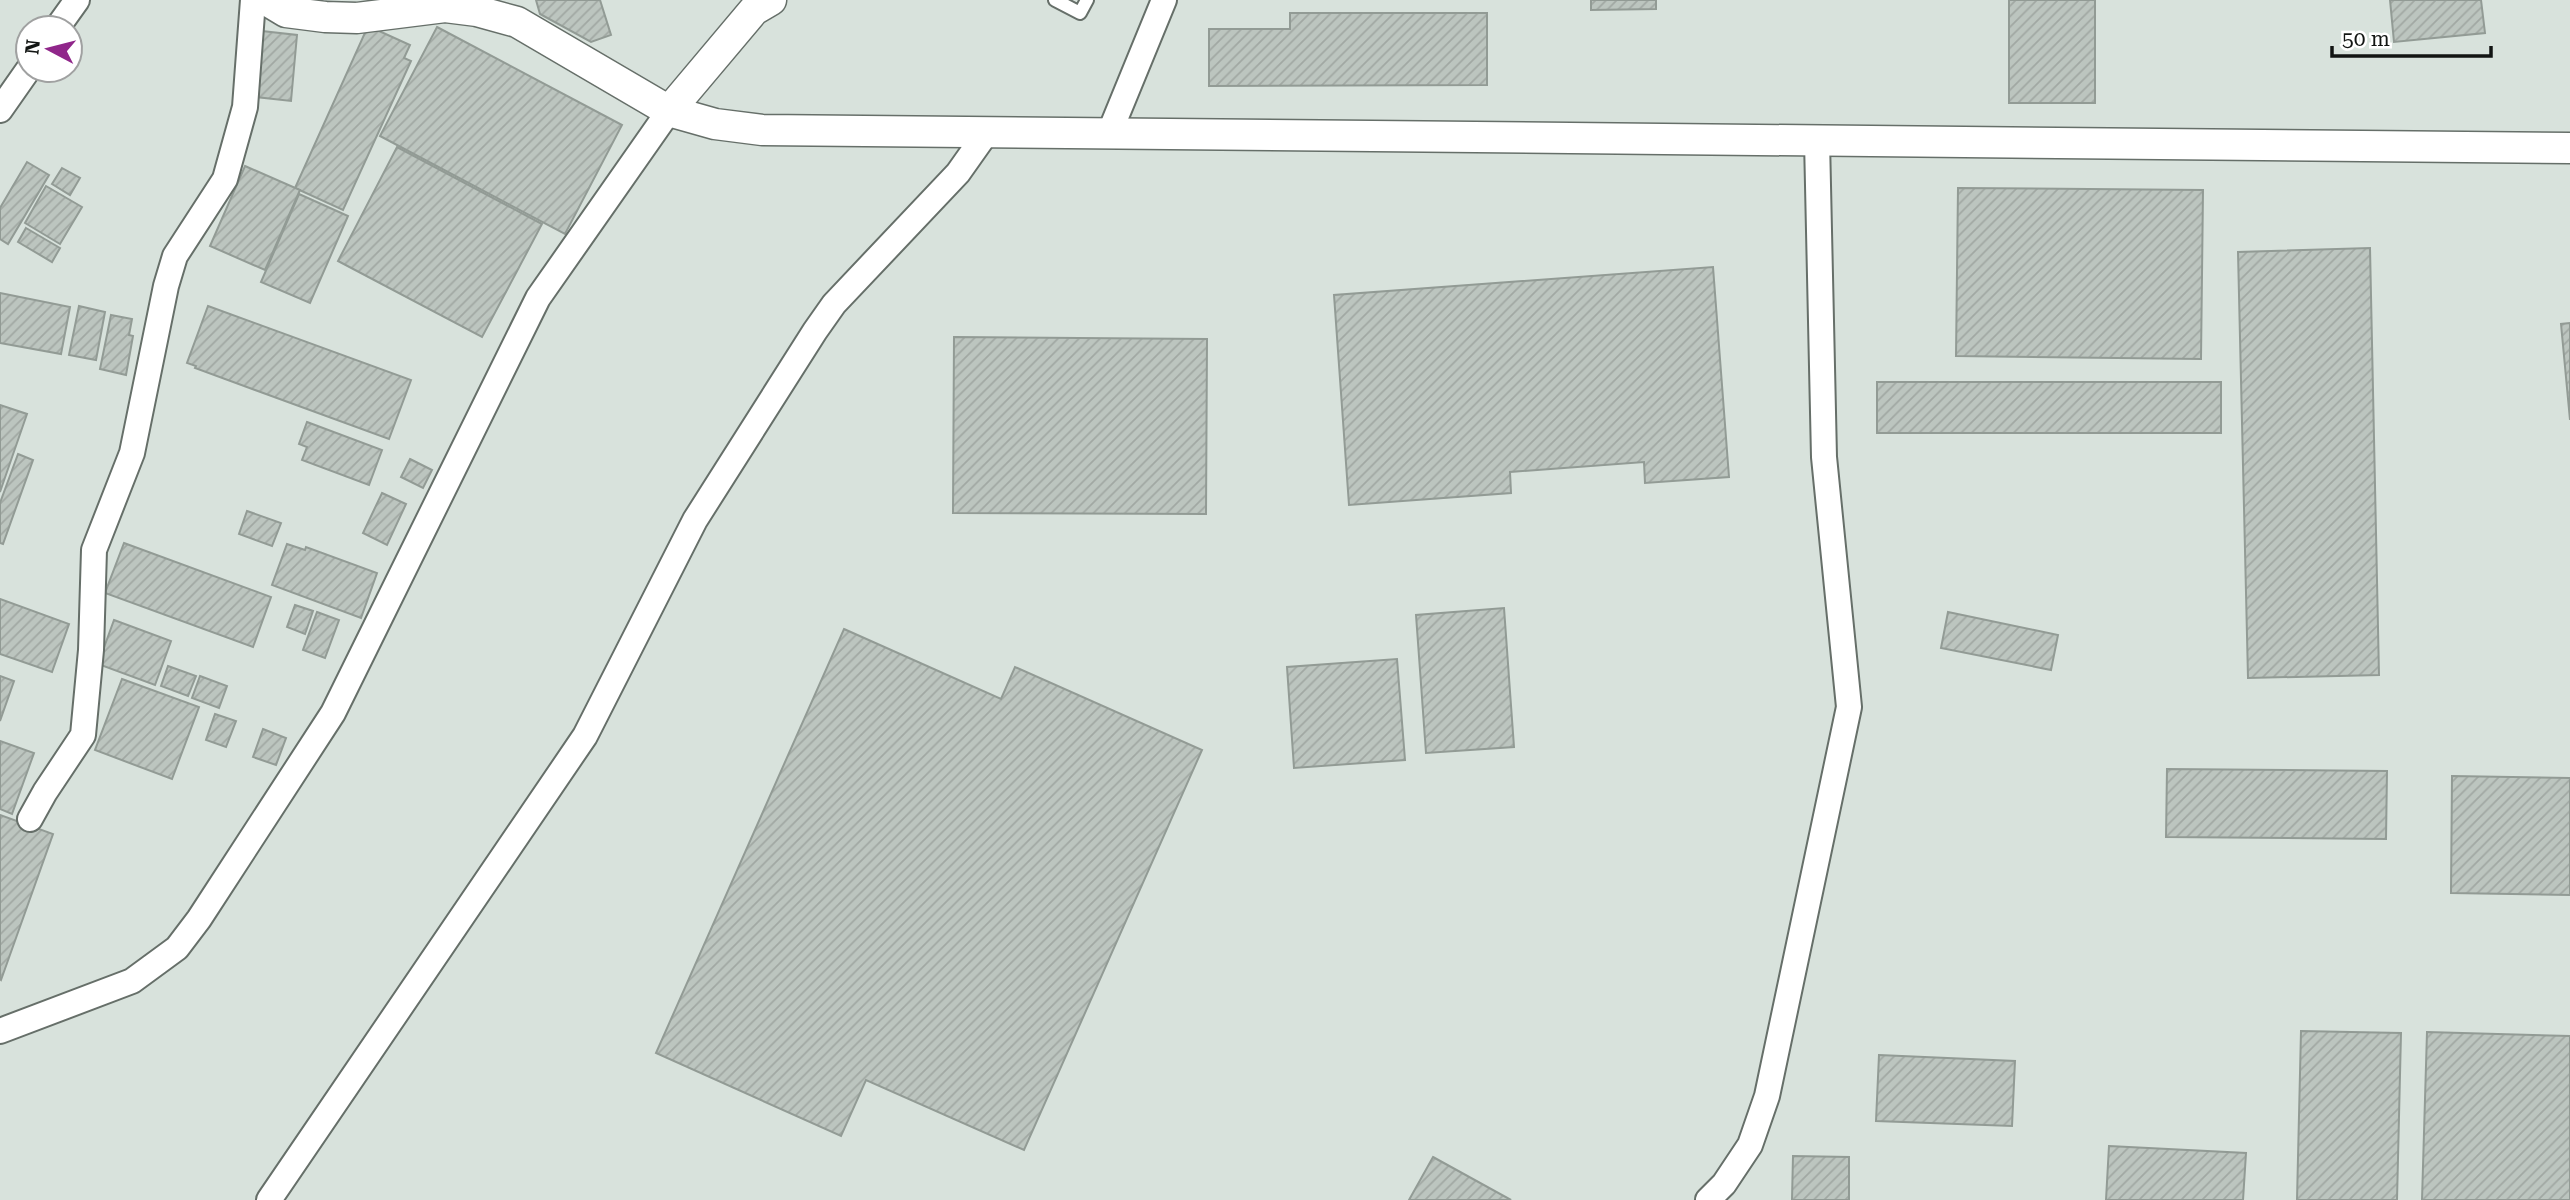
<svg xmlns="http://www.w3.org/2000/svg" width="2570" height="1200" viewBox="0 0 2570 1200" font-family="'Roboto Serif',serif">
<defs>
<pattern id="building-hatch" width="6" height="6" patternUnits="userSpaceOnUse" patternTransform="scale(1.75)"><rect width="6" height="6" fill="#bcc5bf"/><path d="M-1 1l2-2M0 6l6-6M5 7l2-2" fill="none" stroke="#a1a8a3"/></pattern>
</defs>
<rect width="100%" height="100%" fill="#d8e2dc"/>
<g fill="url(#building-hatch)" stroke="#929b95" stroke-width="2">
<path d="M536,0H600L611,35L591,42L540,14Z"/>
<path d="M1591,0H1656V9L1591,10Z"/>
<rect x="2009" y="0" width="86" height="103"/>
<path d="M2390,0H2481L2485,33L2394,42Z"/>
<path d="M1290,13H1487V85L1209,86V29H1290Z"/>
<path d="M368,26L410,45L404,58L411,61L343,210L295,188Z"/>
<path d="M437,27L622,125L565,234L380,136Z"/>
<path d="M262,31L297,35L291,101L256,97Z"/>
<path d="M397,147L542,224L482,337L338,261Z"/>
<path d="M27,162L49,175L8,244L0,239V208Z"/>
<path d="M245,166L300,190L265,270L210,246Z"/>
<path d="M62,168L80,178L70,195L52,184Z"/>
<path d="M46,186L82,207L60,244L25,223Z"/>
<path d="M1958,188L2203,190L2201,359L1956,356Z"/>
<path d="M299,194L348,216L310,303L261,282Z"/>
<path d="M26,228L60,248L52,262L18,242Z"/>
<path d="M2370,248L2379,675L2248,678L2238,252Z"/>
<path d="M1713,267L1729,477L1645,483L1644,462L1510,472L1511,493L1349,505L1334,295Z"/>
<path d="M0,293L70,307L61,354L0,343Z"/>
<path d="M79,306L105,312L96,360L69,355Z"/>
<path d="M208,306L411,380L389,439L195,368L196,366L187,363Z"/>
<path d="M111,315L132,319L129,335L133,336L126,375L100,369Z"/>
<path d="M2570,323V420L2561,324Z"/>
<path d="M954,337L1207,339L1206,514L953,513Z"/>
<rect x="1877" y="382" width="344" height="51"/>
<path d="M0,405L27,414L0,492Z"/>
<path d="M307,422L382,450L369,485L302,460L307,447L299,444Z"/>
<path d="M18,454L33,460L3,544L0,543V503Z"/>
<path d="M410,459L432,470L423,488L401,477Z"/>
<path d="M382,493L406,504L387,545L363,533Z"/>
<path d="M247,511L281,523L272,546L239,534Z"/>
<path d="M124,543L271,597L253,647L105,593Z"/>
<path d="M287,544L305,550L306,547L377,573L361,618L272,585Z"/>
<path d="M0,599L69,624L52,672L0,654Z"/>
<path d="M295,605L313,611L305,634L287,627Z"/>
<path d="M1504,608L1514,747L1426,753L1416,615Z"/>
<path d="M317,612L339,620L325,658L303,650Z"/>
<path d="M1948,612L2058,635L2051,670L1941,648Z"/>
<path d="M114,620L171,641L155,685L98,664Z"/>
<path d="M844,629L1001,699L1015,667L1202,750L1024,1150L866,1080L841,1136L656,1053Z"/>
<path d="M1397,659L1405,760L1294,768L1287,667Z"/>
<path d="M168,666L196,676L188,696L161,686Z"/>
<path d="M0,676L14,681L0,721Z"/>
<path d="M200,676L227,686L219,708L192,698Z"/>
<path d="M122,679L199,707L172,779L95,750Z"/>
<path d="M215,714L236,721L226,747L206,740Z"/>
<path d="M263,729L286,738L276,765L253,757Z"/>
<path d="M0,741L34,753L12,814L0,809Z"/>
<path d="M2167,769L2387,771L2386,839L2166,837Z"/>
<path d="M2452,776L2570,778V895L2451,893Z"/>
<path d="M0,815L53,834L1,980L0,979Z"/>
<path d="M2301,1031L2401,1033L2397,1200H2297Z"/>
<path d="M2427,1032L2570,1036V1200H2422Z"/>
<path d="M1879,1055L2015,1061L2012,1126L1876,1121Z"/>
<path d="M2109,1146L2246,1153L2243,1200H2106Z"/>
<path d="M1793,1156L1849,1157V1200H1792Z"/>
<path d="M1433,1157L1511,1200H1409Z"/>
</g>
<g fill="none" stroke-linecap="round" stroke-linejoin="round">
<defs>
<path id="service" d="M1055,0L1080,13L1087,0"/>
<g id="minor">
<path d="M57,28L77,0"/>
<path d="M0,110L28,70"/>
<path d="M1109,134L1164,0"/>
<path d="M30,819L45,792L83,735L91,650L94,550L132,453L166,286L175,256L225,179L245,107L253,0"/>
<path d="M0,1031L132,981L177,948L199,919L333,713L538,298L669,111"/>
<path d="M269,1200L585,736L695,520L815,331L834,304L958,173L987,132"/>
<path d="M1708,1200L1724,1184L1750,1145L1767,1096L1849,707L1824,457L1817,140"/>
</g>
<g id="tertiary">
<path d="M266,0L286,12L325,17L357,18L445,7L477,11L517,22L669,111L715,124L762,130L2570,148"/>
<path d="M669,111L754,10L771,0"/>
</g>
</defs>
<use href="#service" stroke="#666f69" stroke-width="16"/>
<use href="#minor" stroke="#666f69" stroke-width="28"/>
<use href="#tertiary" stroke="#666f69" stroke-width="33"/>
<use href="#service" stroke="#fff" stroke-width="12"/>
<use href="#minor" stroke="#fff" stroke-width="24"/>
<use href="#tertiary" stroke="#fff" stroke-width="30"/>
</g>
<g transform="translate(49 49) rotate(277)"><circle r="33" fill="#ffffff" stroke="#a0a1a1" stroke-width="2"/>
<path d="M0-5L12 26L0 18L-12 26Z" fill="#90268a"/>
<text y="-10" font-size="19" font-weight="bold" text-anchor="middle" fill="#121513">N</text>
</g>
<path d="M2332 46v10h159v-10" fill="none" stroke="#121513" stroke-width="3.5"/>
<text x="2342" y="46" font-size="21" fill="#121513" stroke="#ffffff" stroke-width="5" paint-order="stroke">50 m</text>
</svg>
